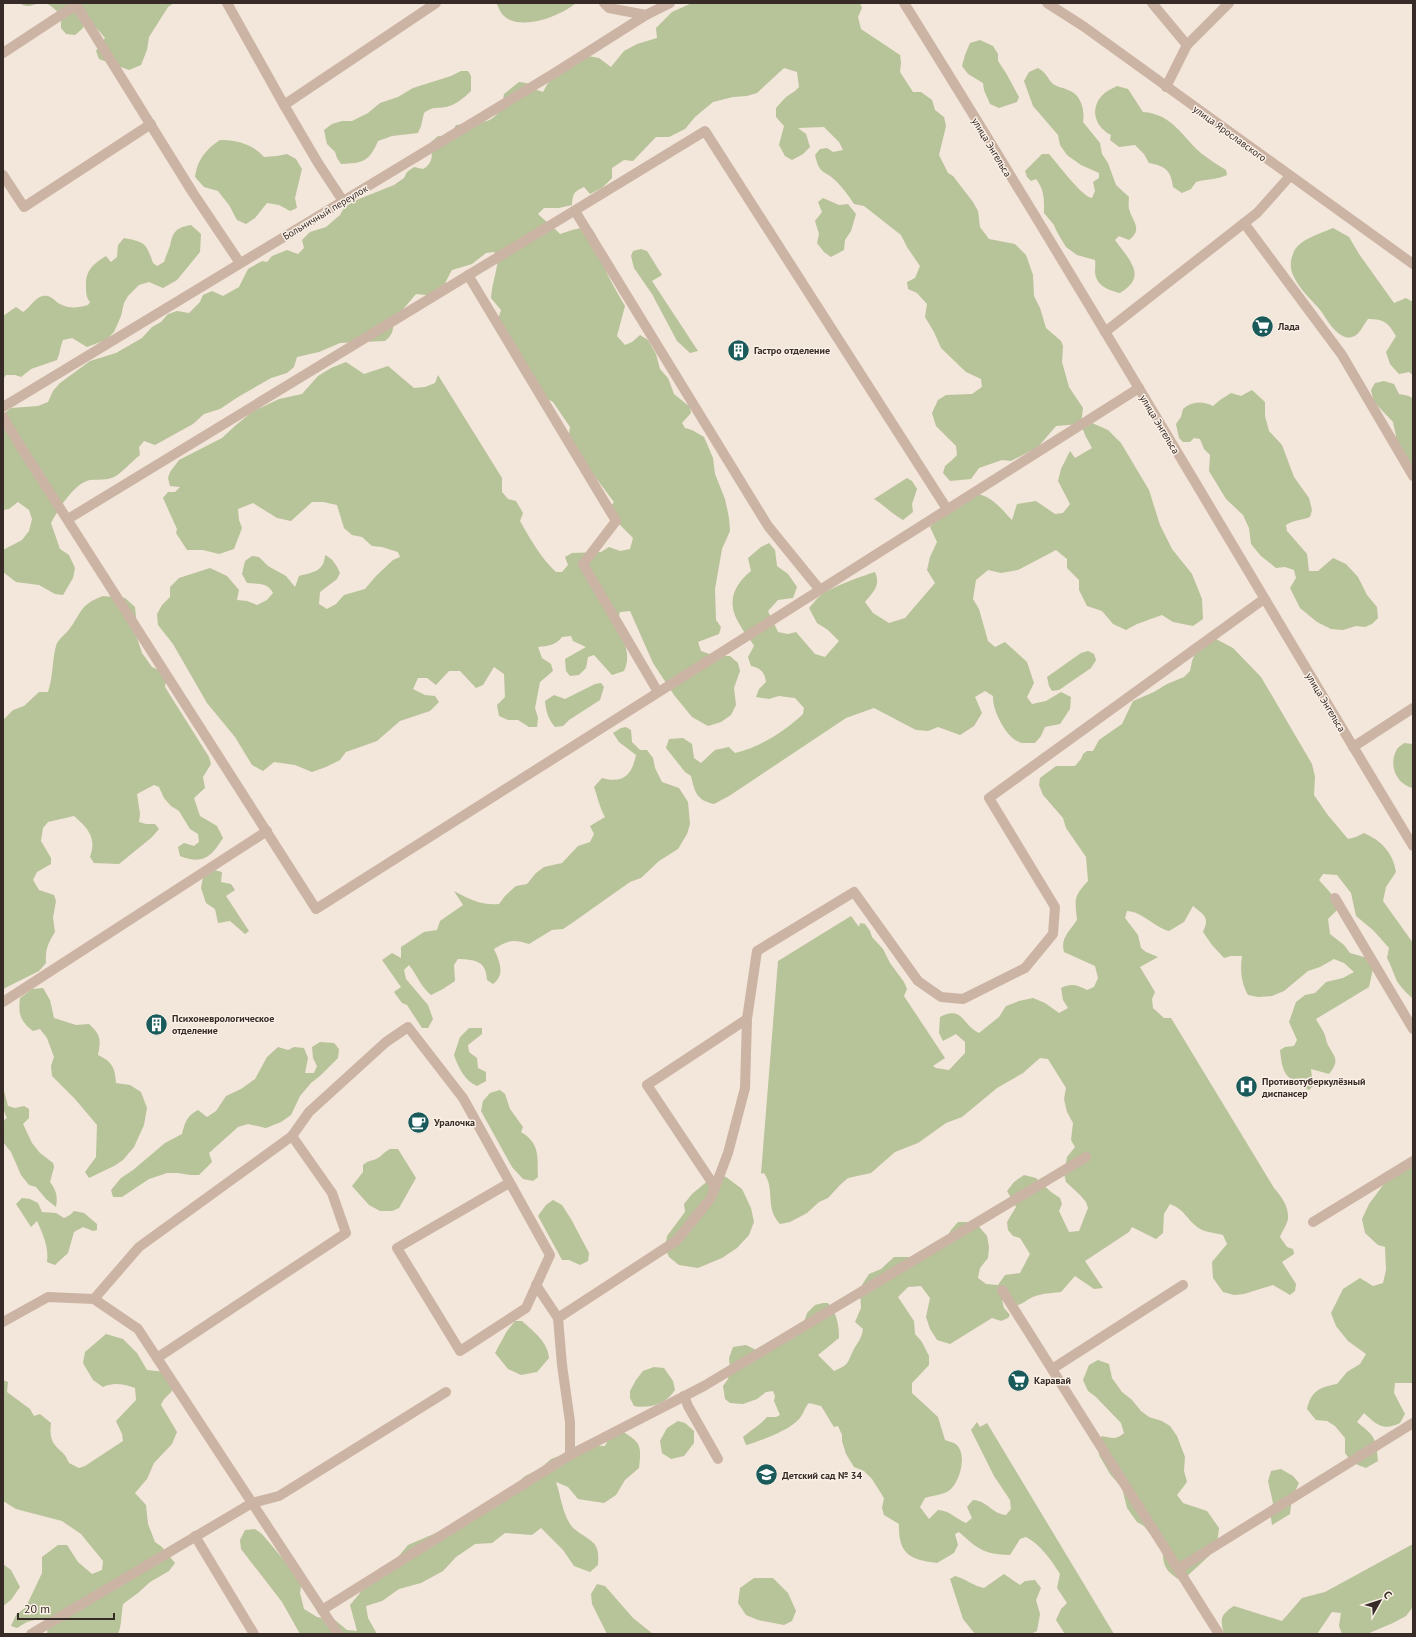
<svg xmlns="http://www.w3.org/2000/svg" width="1416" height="1637" viewBox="0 0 1416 1637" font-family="'PT Sans',sans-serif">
<rect width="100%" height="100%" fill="#f3e6da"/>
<g fill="#b7c399">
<path d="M19,3H174L168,7L149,37L147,50L141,65L129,70L99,59L96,51L105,38L94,25L87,22L82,29L75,35L66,34L61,28V15C56,11 51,4 44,3C34,2 30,10 19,3Z"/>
<path d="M496,3H576C561,16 518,33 502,14C500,11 498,6 496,3Z"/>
<path d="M692,3H860L862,8L858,17L861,29L900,55L901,63L900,72L913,92H921L932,100L935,110L944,117L946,126L939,155L948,173L953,176L973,202L978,211L980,227L989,239L1015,244L1026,255L1033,275L1034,296L1040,308L1046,328L1061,341L1063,346L1062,362L1069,387L1083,408L1081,424L1092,423L1108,430L1121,443L1149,490L1160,525L1172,549L1192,574L1202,599L1203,619L1193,626L1173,622L1162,615L1137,624L1126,630L1113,624L1102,611L1087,606L1079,590V580L1067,568V559L1056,550L1018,570L1001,573L988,570L976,580L973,599L979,609L988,641L995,647L1005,642L1027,662L1034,683L1027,697L1032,704L1046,701L1061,692L1071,697L1070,709L1060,724L1045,727L1041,736L1035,743C1031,743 1026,743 1022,743C1007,740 992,710 993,696L985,691L975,697L982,713L974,726L960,735L938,727L928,731L916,730L874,708L846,718L729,796L714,804C696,800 695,792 691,776L685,772L666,748L669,739L683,738L692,744L694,758L701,763L715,750L729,747L735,753C760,747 784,732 803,714L804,708L795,698L779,696L769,699L756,697L759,689L766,682C765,673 761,668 751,666L748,657L754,646C749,637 744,633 740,625C726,603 733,586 751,571L748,558L761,547L769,543L775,550L777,566L788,574L797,587L793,598L778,600L768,611L778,632L788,634L796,632L815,654L825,657L839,641L828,630L817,623L809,608C813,604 816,599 820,596C831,587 862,576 875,572C881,586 873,592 865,602L873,613L889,623L905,618L935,583L927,570L930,557L937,542L930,527C942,515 965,488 984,496C995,500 1004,512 1012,520L1017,504L1036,501L1055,514L1063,513L1070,504L1058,481L1061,469L1070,451L1075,458L1092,448L1085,435L1081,424L1056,426L1038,447L1011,461L1002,460L979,468L971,479L950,481L943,473L945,466L951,461L957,455L956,446L936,426L932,413L938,400L946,395L972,394L982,387L981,379L966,372L941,348L934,332L925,317L927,304L917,293L908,289L907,282L915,278L920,266L907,247L901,235L864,206L854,204C849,196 843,188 836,181C824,169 820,176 815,155L820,149L827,148L833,152L843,150L839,142L824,127L798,128L806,134L810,147L803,154L792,160L785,156L779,145L784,126L776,117V108L786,97L795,91L799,87L797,72L784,68L757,93L747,96L733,97L713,102L695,117L685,129L669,137H656L633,161L624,160L612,168V178L602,188L590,194L584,187C573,192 573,194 572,205L559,208H544L538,214C545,221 553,226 560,234C571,231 580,226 592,229C599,239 596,239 598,249C603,269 615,289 625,306L617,336L625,345L632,342L640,335L648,340L656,354L660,369L668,378L674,394L690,407L691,413L682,423L685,428L692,430L704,437L713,458L715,474L725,499L729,518L730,531L722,549L715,589L716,620L721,627L719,634L698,642L701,651L715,656H730L738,663L740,671L734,688L736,705L731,715L721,722L708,726L692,717L674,695L653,663L630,611L620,612L617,623C623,639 632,654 624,671L612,675L594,655L588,657L586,668L579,675L570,676L566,671L565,659L586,647L573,641L571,636L562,637C556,645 548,646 538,647L542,658L551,664L553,671L540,682L535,708L538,718L537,727H529L518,720H508L499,716L497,705L505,697L504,674L494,667L483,685L476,688L460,671H449L436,685L427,678H418L413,689L425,695L435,696L439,702L430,711L400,721L377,741L346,752L340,760L326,767L312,772L295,765L274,762L263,771L252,765L235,737L207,703L173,644L158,625L157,614L162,605L170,597V587L179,578L210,568L227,576L239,590L237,600L247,601L257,605L267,600L273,593C268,582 258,584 247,583L242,574L245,561L252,556L259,557L268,566L286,576L295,587L299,576C313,572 324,572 325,555C333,559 336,564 340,573L337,579L320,592L319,604L327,609L336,604L344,595L365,589L376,576L393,560L400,557L398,552L382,547L372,546L362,537L352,535L344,528L337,505L323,502H312L291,521L277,518L253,503L238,509L239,520L242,528L234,549L219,554L203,550H187L176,533L177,529L163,498L168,492H175L180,487L170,486L168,478L170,472L179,460L222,438L236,425L252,412L279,399L302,394L318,376L331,368L346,362L364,374L388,366L414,388L425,387L435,383L438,375L502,478V492L508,499L516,501L523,513L520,521C530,539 541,558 556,572H562L568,565L565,557L572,553L601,552L609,547L620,551L630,549L633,538L616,521L608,509L614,502L568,441L570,427L553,402L540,395L497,322L501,310L491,298C492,283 497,272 498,257L494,252L486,253L472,264L452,270L446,281L444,290L434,296L416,294L393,321C394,330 392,336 385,341L340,343L319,352L297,357L294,367L287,373L271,378L238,397L220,409L204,414L193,424L155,445L144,441L139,447L140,455C132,461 122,473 114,477C106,481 98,479 90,480C74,483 58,510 51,523L60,549L69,555L75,568L73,578L63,595L55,594L39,585L16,582L3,572V550L22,540L29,531L32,519L29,510L18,502L9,509L3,510V414L11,408L38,406L48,402L53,391L60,383L90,361L116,353L142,338L152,327L161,322L168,314L177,311L189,313L200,302L203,295L212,291L223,296L239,287L248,269L262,261L267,262L272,256L287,250L298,254L304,248L302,240L310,232L326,227L340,215L344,208L354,201L394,185L404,178L407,172L414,167L423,169C434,162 432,155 431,142L438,136L449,137L456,125C482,122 500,126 504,94L519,82L527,83L531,88L543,92L553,74L583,55L599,58L611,67L624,51L637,44L657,38L656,28L672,12Z"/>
<path d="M980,40L993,46L998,54V61L1006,73L1019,97L1017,102L999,108L990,104L984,90L983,83L968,74L962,66L965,55L970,43Z"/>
<path d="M1038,68C1047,73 1047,78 1053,84C1059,88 1062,87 1068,90C1081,94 1085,110 1083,122L1100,143L1102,154L1108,163L1116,185L1129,197C1129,201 1128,205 1129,209C1133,223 1143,229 1129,240L1119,236L1115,240C1128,259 1149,276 1120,293C1111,291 1099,287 1096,277C1094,272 1096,265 1095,260L1077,255L1066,247L1057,232L1054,225L1044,213C1044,199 1045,191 1036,179L1031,181L1027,177L1025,171L1042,154H1049C1057,163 1082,197 1092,198L1095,191L1093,182L1099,178V173L1081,165L1067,155L1060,145L1058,135L1033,106L1024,81L1029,72Z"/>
<path d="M461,71H468L471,76V91C464,98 455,105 446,107C435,109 433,106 424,113L421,126L418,133L392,136L378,141C369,162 363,163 341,164L337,158L335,152L327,144L324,130L332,124L342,121H352L368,113L380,103L398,97L413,88L451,76Z"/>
<path d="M1117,86L1128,89L1143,112C1173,114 1182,137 1202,154C1210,160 1218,165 1226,170L1227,175C1217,180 1206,179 1196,182L1191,189L1182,193L1173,187C1171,170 1165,166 1149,163L1144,154L1135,145L1119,147L1110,140L1111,135C1093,126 1089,105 1106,92C1109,90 1113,88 1117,86Z"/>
<path d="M220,140C236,139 254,145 264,157L277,156L287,154L296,159L302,169L295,198L297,208L290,211L279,205L267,203L255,218L246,224L237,220L229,205L218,191L204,187L195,177C197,160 206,149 220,140Z"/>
<path d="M823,198L839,205L848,204L856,214L851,231L845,240L844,250L831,257L824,252L817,243L819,234L815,221L822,212L818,202Z"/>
<path d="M191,225L201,234L200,252L177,280L163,288L149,282L139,285L128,296L124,303L121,316L114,332L106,340L87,347L72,338L63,340C60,347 60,353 57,360L31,369L21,377L15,375H6L3,379V316L16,307L23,312C30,308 34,298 43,296C51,294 54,301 60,304C69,309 78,308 88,305L90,302C86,297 86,293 86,286C85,271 93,264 106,256L111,262L117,257L118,245L124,238C145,242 146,243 153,263L157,266L164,262C166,256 168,251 170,246C173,232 175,228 191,225Z"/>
<path d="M1333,228L1349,237L1359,254L1394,303L1406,298L1413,302V375L1409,372L1399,374L1390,364L1386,352L1396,336C1388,323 1385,319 1368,319C1363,325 1360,335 1352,337C1346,339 1340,335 1336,331C1330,326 1326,318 1321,311C1312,300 1299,289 1293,275C1290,268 1290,261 1293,254C1298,239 1320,234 1333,228Z"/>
<path d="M641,249L647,251L662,275L652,281L698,351L690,353L677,341L652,294L634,268L631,256L633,251Z"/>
<path d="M1384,381L1394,384L1399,394L1409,396L1413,399V469L1392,440L1396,436L1393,422L1374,402L1371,390L1375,383Z"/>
<path d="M1252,390L1265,402V416L1269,431L1282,445L1294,477L1309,498L1312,510L1310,517C1300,521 1296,519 1286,525L1287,531L1307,554L1309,571H1318L1333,558L1346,564L1358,577L1367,595L1377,607L1378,618L1372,624L1365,627L1356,626L1343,630L1331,629L1317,622L1300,608L1290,588L1296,578L1294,570L1285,567L1276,568L1261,556L1251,544L1249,528L1243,515L1226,499L1209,471L1210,455L1204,449L1200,439L1194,438L1190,442H1183L1179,438L1176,424L1181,417L1183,409C1192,401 1203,401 1213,406L1220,400L1231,393L1241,396Z"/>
<path d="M907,478L912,481L917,489L912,504L913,512L903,520C892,514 884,505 874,499Z"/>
<path d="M103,596L125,598L135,607L137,627L136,635L142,653L152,667L167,674L165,687L209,757L211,764L203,777L205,788L194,798L200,816L217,826L223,838C211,857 203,865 180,856L178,847L184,843L194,846L199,842L198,834L190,829L179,811L171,806L164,798L159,787L154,785L137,794L140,814L139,822L146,824H155L159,829L151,838L119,864L94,863L90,857C97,838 88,828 74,816L48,822L43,828L41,841L51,858V864L37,872L33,880L39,890L54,895L56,901L53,918L55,932C48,943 45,950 46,963L39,971L3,989V720L13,710L24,706L39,692H48C53,678 52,661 56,646C57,641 63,636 67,632C82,614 78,605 103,596Z"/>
<path d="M1216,639L1233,648L1261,677L1312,764L1315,777L1314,795L1327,814L1348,839L1356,837L1364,833C1382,841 1393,853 1396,872L1386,887L1383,901L1413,943V999C1407,993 1400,987 1396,979C1393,972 1391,965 1387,958L1389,948L1373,930L1356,916L1351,893L1337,875L1323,874L1319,880L1335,898L1337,910L1328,919L1330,934L1344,945L1350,953L1371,959L1374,964L1369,987L1316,1019C1318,1024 1322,1028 1324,1033C1326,1037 1326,1042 1328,1045C1335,1058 1340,1060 1329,1074L1311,1069L1313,1086L1309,1090C1286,1076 1283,1078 1280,1050L1285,1047L1294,1046L1297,1040L1289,1022L1296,1002L1305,995L1315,993L1326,982L1343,978L1354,972L1344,963L1334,959L1320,967L1308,971L1284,991L1272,996L1258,997L1248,995C1241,982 1240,970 1242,956H1231L1224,958L1212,945L1203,932C1210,917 1204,915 1193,906L1184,922L1169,931C1154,927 1143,912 1127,911L1125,918L1138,935L1141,948L1146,952L1158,957L1140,967L1155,992L1152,999L1153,1008L1164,1018H1171L1274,1188C1282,1197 1289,1207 1288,1219C1287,1225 1282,1231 1280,1237L1287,1247L1293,1249L1294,1254L1282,1262L1296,1284L1295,1291L1290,1295L1273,1285L1244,1294L1234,1295L1223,1292L1213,1278L1212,1262L1227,1244L1223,1235C1215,1233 1202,1232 1196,1226C1185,1217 1185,1210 1170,1204L1164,1214L1163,1233L1156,1239L1132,1227L1129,1232L1085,1261L1103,1288L1094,1289L1075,1276L1061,1292C1053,1293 1046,1293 1039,1295C1024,1298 1018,1314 1002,1300L1004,1308L1010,1315L1008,1318L1001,1321L992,1318L950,1344L937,1340L930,1329L926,1317L930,1298L921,1286L908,1287L898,1297L914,1321L915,1334L922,1342L929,1356V1365L912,1383V1393L938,1417L945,1440C947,1441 951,1442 954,1443C968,1451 961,1479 951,1489C945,1495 933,1495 925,1498L920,1507L929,1519L938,1510C949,1510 956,1519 966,1523L972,1518L967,1507L973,1500C986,1500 994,1515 1006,1515L1011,1509L1010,1500L994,1476L971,1430L977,1422L980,1427L987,1423L1114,1634H1065L1056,1620L1061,1609L1067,1603L1057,1588L1060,1574C1051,1560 1042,1546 1026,1537L1020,1539L1010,1555C983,1554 978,1549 959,1532L955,1534L958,1545L954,1553L937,1563C910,1560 898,1554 899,1524L884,1515L882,1508L884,1498L872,1479L864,1471L854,1467L846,1454L842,1441V1435L838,1426L834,1427C829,1420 826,1413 821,1406L809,1403C804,1408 804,1415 797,1421C787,1431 760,1441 746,1445L743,1437C751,1430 760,1425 767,1417H776L780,1415L774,1401L775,1396L773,1391L766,1392L757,1399L743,1404L730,1403L725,1399L723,1386L728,1379L730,1370L729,1358L733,1347L746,1345L760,1352L804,1322L807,1313L815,1305L823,1303H828C837,1314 839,1324 839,1338L818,1355L834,1371C851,1364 847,1362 854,1349C859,1340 861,1340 863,1329L855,1322L861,1308L860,1292L862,1285L869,1274L881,1269L894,1257H919L944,1242L951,1230L958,1222H972L976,1223L987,1236L989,1247L988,1258L980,1268L978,1278L986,1284L998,1285L1005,1275L1020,1273L1030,1254L1020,1238L1013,1236L1008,1230L1007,1222L1016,1207L1007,1191L1014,1182L1024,1175L1036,1178L1051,1192L1060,1198L1062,1204L1059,1211L1069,1232L1079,1231L1088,1208L1086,1202L1080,1195L1066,1182L1064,1174L1067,1157L1075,1147L1071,1140L1073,1123L1067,1112L1064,1099L1066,1088L1048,1059L1040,1058L1023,1073L997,1088L962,1117L946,1123L918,1143L895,1152L871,1173L848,1178L840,1185L828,1198L819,1202L807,1213L790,1222L780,1224C764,1206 776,1191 764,1173L761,1174L778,961L851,916L859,927L860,923L865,924L870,931L872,937L883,949L890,963L904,982L907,989L904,996L945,1058L933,1066L936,1068L949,1070L965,1053V1042L956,1034L943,1041L939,1033L940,1017C963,1005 963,1026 979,1033L999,1017L1006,1006L1019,1001L1033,998L1045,1003L1059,1013L1068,1008L1063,1000L1061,988C1072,983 1076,985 1087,990L1094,987L1098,978L1095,966L1064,952C1060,938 1070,931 1077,920C1075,899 1073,897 1088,881L1086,857L1066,828L1063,818L1043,795L1039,785L1040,778L1056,766H1075L1081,759L1083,754L1087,751H1093L1099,740L1122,724L1133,701L1154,692L1167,684L1184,677L1190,671L1192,661L1197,648Z"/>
<path d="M1088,651L1094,654L1096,660L1091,668L1059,690L1052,691L1049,686L1047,677L1081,653Z"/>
<path d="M601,683L604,687L600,700L569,720L563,726L555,727C548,719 546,711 545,701L554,695L565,699L595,684Z"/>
<path d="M626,727L631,730L632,742L640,750H647L653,758L655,768L662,782L679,788L688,802L690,824L687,834L678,849L659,861L641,878L630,882L572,923L563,929L552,930L529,944C513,939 508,940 494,949C499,960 506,975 493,984L487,980C486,960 475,960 458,959L454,965L455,981L443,989L431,995C421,987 417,975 409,965L404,970L406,979L428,1005L433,1019L428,1028H422L407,1005L402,1003L394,992L401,987L382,960L392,953L401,958V947L424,932L437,930L440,921L463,905L454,891C468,899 483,906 499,904L505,896L516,886L527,884L536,873L544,867L562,863L578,846L590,842L594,834L590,826L605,817C599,806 598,798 594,787L602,778C623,784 632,775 636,755L619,742L613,733L621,728Z"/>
<path d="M1404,743L1413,744V788C1396,784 1388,765 1397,749C1398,747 1402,745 1404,743Z"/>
<path d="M214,870L222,872L221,882L231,884L235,890L226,896L249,931L245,934L230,921L218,923L215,909L206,903L201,888L203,877Z"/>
<path d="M43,988L50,1000L54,1018L76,1025L89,1024C101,1035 101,1040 98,1055C112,1062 115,1067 116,1083L130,1085L141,1092L147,1108L144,1125L134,1147L123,1160L114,1166L89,1178L85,1172L96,1157L97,1125L75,1099L52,1076L51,1066L54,1057L47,1038L40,1029L33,1031C20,1021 18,1013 20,998L32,989Z"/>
<path d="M469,1028H482V1034L468,1045L469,1052L477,1058L478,1068L486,1072V1081L477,1086C465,1081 458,1067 454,1055L460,1037Z"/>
<path d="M320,1042L334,1043L339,1049L338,1058L321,1075L311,1083L300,1096L291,1115L281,1122L266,1128L248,1124L238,1127L209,1153L212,1162L199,1175H190L178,1173H167L149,1179L122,1197H113L111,1190L121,1178L133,1170L165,1143L182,1134C185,1122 187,1116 198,1110L207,1117L216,1111L226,1096L241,1089L255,1079L267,1057L278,1047L288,1050L294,1047L304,1048L308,1058L305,1073H314L317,1066L313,1058L312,1047Z"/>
<path d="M3,1087L8,1106L15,1108L24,1106L29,1109V1118L23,1124L32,1143L40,1153L53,1163L54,1167L50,1182C56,1190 58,1196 56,1207L46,1199L36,1187L29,1185L21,1175L11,1152L3,1142V1121L7,1118L3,1109Z"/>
<path d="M500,1090L505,1094L510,1109L523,1127L521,1132C541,1144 537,1158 538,1177L533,1181L523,1179L512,1167L481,1111L483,1101L490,1093Z"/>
<path d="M390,1149H398L416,1178L399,1208L392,1211H380L369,1205L352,1186L363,1172V1165C367,1161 371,1161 376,1159C381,1157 385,1151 390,1149Z"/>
<path d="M1413,1161V1383H1395L1394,1393L1405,1414L1400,1423C1383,1431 1377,1425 1364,1413L1357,1422C1375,1437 1376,1437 1378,1461L1366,1468L1358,1465L1351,1461L1345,1453V1438L1335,1426L1327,1421L1316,1420L1307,1409C1311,1391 1320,1387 1337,1384L1347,1372L1360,1364L1366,1354L1348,1341L1336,1326L1331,1313L1343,1289L1360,1278L1373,1286L1383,1283L1386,1270L1385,1247L1378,1245L1365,1233L1362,1219L1369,1204L1392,1173Z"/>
<path d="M720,1175L726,1177L742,1189L751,1208L754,1222L749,1235L737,1248L722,1258L698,1268L679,1265L669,1257L665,1248L667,1236L685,1212L684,1204L692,1194L710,1179Z"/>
<path d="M22,1198L30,1199L38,1203L42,1212L56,1213L64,1218L70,1215L74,1211L84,1213L97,1224V1230L93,1231L83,1227L74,1232L68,1253L55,1265L47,1262C49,1248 43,1234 37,1221L31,1227L16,1204Z"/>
<path d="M553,1200L562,1205L571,1219L589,1253L588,1261L580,1265L569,1260H562L538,1216L546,1205Z"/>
<path d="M515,1321H522C533,1331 548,1342 549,1358L537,1372L521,1375L508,1369L495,1353L507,1331Z"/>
<path d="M106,1334L123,1339L137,1353L147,1370L166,1372L175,1386C171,1395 164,1396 161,1405L177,1432L172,1444L154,1463L147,1479L135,1493L146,1505L148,1524L155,1542L162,1547L175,1563L169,1571L150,1582L138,1593L123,1604C121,1614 122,1624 118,1634H47L48,1624L42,1618L27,1622L17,1628L11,1626L16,1615L26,1607L42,1573V1557L58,1545H67L78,1562L92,1574L102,1570L103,1561L81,1534L62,1521L16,1509L3,1501V1380L8,1382L7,1392L30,1409L34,1416L40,1414L51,1423C50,1430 50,1439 55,1445C61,1453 64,1451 69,1463L79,1468L85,1466L123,1441L122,1434L116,1421L136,1400L135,1388C123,1384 114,1382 103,1387L93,1380L83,1363L85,1352Z"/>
<path d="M1098,1360L1109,1364L1112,1378L1122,1392L1132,1400L1141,1411L1149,1417L1162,1421L1170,1426L1177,1436L1185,1457L1184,1471L1187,1482L1177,1495L1183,1503L1207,1511L1219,1528L1217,1545L1209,1556L1184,1579H1178C1161,1567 1164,1563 1162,1543L1154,1539L1144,1526L1137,1522L1127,1508L1122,1488L1110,1474L1099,1455L1098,1442L1102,1436C1111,1438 1117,1440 1124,1433L1121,1423L1096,1397L1088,1391L1083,1380L1089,1365Z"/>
<path d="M654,1367L664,1368L673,1381L675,1390C666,1404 650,1409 634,1406L630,1398V1391L636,1380L643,1371Z"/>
<path d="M678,1421L685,1423L694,1431V1443L684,1456L671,1459L662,1453L660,1441L667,1428Z"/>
<path d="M619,1429C640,1443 642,1442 639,1468L625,1480L616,1495L604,1503L578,1499L568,1487L556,1482C561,1497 562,1511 570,1524C572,1527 574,1529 577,1531C593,1543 600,1542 598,1565L590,1572L574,1566L563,1550L541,1528L532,1535L505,1533L492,1543L475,1544L456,1557L443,1571L421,1583L399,1589L382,1601L366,1606L368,1618L377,1634H300L282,1602L241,1549L240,1540L245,1530L255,1529L262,1534L283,1559L292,1563L302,1580L300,1593L304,1609L317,1617L335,1620L347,1630L357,1631L350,1605L360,1593L363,1584L380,1568L398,1557L408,1545L436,1533L499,1500L525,1476L541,1468L551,1459L588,1445L605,1446L611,1433Z"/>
<path d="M1281,1469L1293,1476L1299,1483L1292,1498L1290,1514L1272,1525L1270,1512L1273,1503L1268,1481L1271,1471Z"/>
<path d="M1413,1544V1607L1406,1616L1393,1623L1367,1634H1342L1339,1626L1341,1613L1332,1612L1317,1634H1224C1220,1619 1220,1615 1234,1606L1282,1621L1302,1598L1325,1592Z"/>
<path d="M3,1564L11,1570L20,1587L11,1600L3,1606Z"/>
<path d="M1004,1574L1020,1585L1025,1581L1035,1580L1041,1588L1036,1600L1040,1614L1037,1631L1031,1634H975L963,1619L950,1579L955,1576C966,1579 973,1586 984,1588Z"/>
<path d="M754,1578H773L788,1593L796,1611L792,1621L784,1625L758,1620L746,1615L738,1603L740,1588Z"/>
<path d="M597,1584L605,1586L633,1618L653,1634H607L592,1604L591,1594Z"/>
</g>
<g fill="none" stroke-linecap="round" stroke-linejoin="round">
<g stroke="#ccb4a5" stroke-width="10">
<path d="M75,3L193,193L240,263"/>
<path d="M227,3L284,105"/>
<path d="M604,3L609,8L646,15L670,3"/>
<path d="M904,3C1078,281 1243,565 1413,846"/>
<path d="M1047,3L1083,26L1413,264"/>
<path d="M1152,3L1187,45L1166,87"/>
<path d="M1187,45L1229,3"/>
<path d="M3,53L76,5"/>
<path d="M3,175L24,207L151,124"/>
<path d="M343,201L318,163L284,105L436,3"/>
<path d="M575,211L768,526L820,590"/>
<path d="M1244,223L1342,355L1413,476"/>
<path d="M468,275L616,521L583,564L658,692"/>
<path d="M1105,332L1257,213L1290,176"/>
<path d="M3,407L553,74L646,15"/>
<path d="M3,417L19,444L316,909L1139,388"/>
<path d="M68,519L705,131L947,509"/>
<path d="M1353,747L1413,708"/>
<path d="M1335,898L1413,1029"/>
<path d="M3,1002L267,831"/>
<path d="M292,1136L309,1112L386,1042L408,1027L463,1098L550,1255L526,1308L460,1351L397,1248L509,1183"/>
<path d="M715,1187L647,1085L747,1019"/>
<path d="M1313,1222L1413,1161"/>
<path d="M536,1285L558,1318"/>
<path d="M1002,1290L1219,1634"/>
<path d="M94,1299L139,1247L292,1136L332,1193L346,1233L157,1358"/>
<path d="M3,1322L48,1297L94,1299L138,1329L338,1634"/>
<path d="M1052,1369L1183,1285"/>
<path d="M684,1396L688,1406L718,1459"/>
<path d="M570,1455L704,1386L1086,1157"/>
<path d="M195,1536L254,1634"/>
<path d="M1178,1569L1413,1423"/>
<path d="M322,1610L570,1455V1422L562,1365L558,1318L676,1241L711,1198L728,1153L745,1088L747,1019L757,951L854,892L918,981L941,997L963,999L1025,968L1053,934L1055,907L989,798L1264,599"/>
<path d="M31,1634L252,1503L279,1496L446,1392"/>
</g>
</g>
<defs>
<symbol id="supermarket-disc" viewBox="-11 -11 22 22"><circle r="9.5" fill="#1a5a5b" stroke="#faf0e6"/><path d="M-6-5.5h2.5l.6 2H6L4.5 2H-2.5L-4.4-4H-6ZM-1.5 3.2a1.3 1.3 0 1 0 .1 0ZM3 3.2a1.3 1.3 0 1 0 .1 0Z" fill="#fff"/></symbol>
<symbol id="building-disc" viewBox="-11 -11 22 22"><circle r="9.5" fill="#1a5a5b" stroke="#faf0e6"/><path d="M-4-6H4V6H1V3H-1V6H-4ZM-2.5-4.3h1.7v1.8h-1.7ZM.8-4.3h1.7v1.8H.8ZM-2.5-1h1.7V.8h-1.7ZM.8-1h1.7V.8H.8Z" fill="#fff"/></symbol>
<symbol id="hospital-disc" viewBox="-11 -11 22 22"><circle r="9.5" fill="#1a5a5b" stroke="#faf0e6"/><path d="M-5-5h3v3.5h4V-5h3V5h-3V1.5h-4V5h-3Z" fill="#fff"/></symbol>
<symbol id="cafe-disc" viewBox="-11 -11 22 22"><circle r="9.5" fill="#1a5a5b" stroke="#faf0e6"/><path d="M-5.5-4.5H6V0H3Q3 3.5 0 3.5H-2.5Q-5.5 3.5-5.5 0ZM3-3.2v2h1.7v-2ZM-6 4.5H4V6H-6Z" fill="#fff"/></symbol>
<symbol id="school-disc" viewBox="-11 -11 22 22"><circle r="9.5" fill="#1a5a5b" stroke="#faf0e6"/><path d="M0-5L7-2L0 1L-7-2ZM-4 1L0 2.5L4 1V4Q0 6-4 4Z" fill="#fff"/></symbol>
</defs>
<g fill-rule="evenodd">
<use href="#supermarket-disc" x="1250" y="314" width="25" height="25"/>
<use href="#building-disc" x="726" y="338" width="25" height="25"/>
<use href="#building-disc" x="144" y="1012" width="25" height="25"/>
<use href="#hospital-disc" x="1234" y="1074" width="25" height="25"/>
<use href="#cafe-disc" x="406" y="1110" width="25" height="25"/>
<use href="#supermarket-disc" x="1006" y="1368" width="25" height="25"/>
<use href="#school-disc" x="754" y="1462" width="25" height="25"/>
</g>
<g text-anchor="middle" stroke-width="3" stroke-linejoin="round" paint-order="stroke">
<g font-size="10" fill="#372b27" stroke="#faf0e6">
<text transform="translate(1230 133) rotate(36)" y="4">улица Ярославского</text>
<text transform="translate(992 147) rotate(59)" y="4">улица Энгельса</text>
<text transform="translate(325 212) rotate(-31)" y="4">Больничный переулок</text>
<text transform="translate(1160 424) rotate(59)" y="4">улица Энгельса</text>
<text transform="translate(1326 702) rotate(59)" y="4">улица Энгельса</text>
</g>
<g font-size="10" font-weight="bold" fill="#372b27" stroke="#faf0e6" text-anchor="start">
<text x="1278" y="330">Лада</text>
<text x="754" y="354">Гастро отделение</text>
<text x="172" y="1022">Психоневрологическое<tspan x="172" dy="12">отделение</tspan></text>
<text x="1262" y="1085">Противотуберкулёзный<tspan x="1262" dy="12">диспансер</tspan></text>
<text x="434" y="1126">Уралочка</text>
<text x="1034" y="1384">Каравай</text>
<text x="782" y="1479">Детский сад № 34</text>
</g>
</g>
<rect width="1416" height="1637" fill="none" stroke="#372b27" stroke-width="8"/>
<g transform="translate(1380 1601) rotate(51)" stroke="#faf0e6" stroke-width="3" paint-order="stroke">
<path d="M0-3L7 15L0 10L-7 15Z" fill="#372b27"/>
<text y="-6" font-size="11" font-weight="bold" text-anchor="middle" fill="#372b27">С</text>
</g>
<path d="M18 1613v6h96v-6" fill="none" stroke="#372b27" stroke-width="2"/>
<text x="24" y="1613" font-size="12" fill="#372b27" stroke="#faf0e6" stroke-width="3" paint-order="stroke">20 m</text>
</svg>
